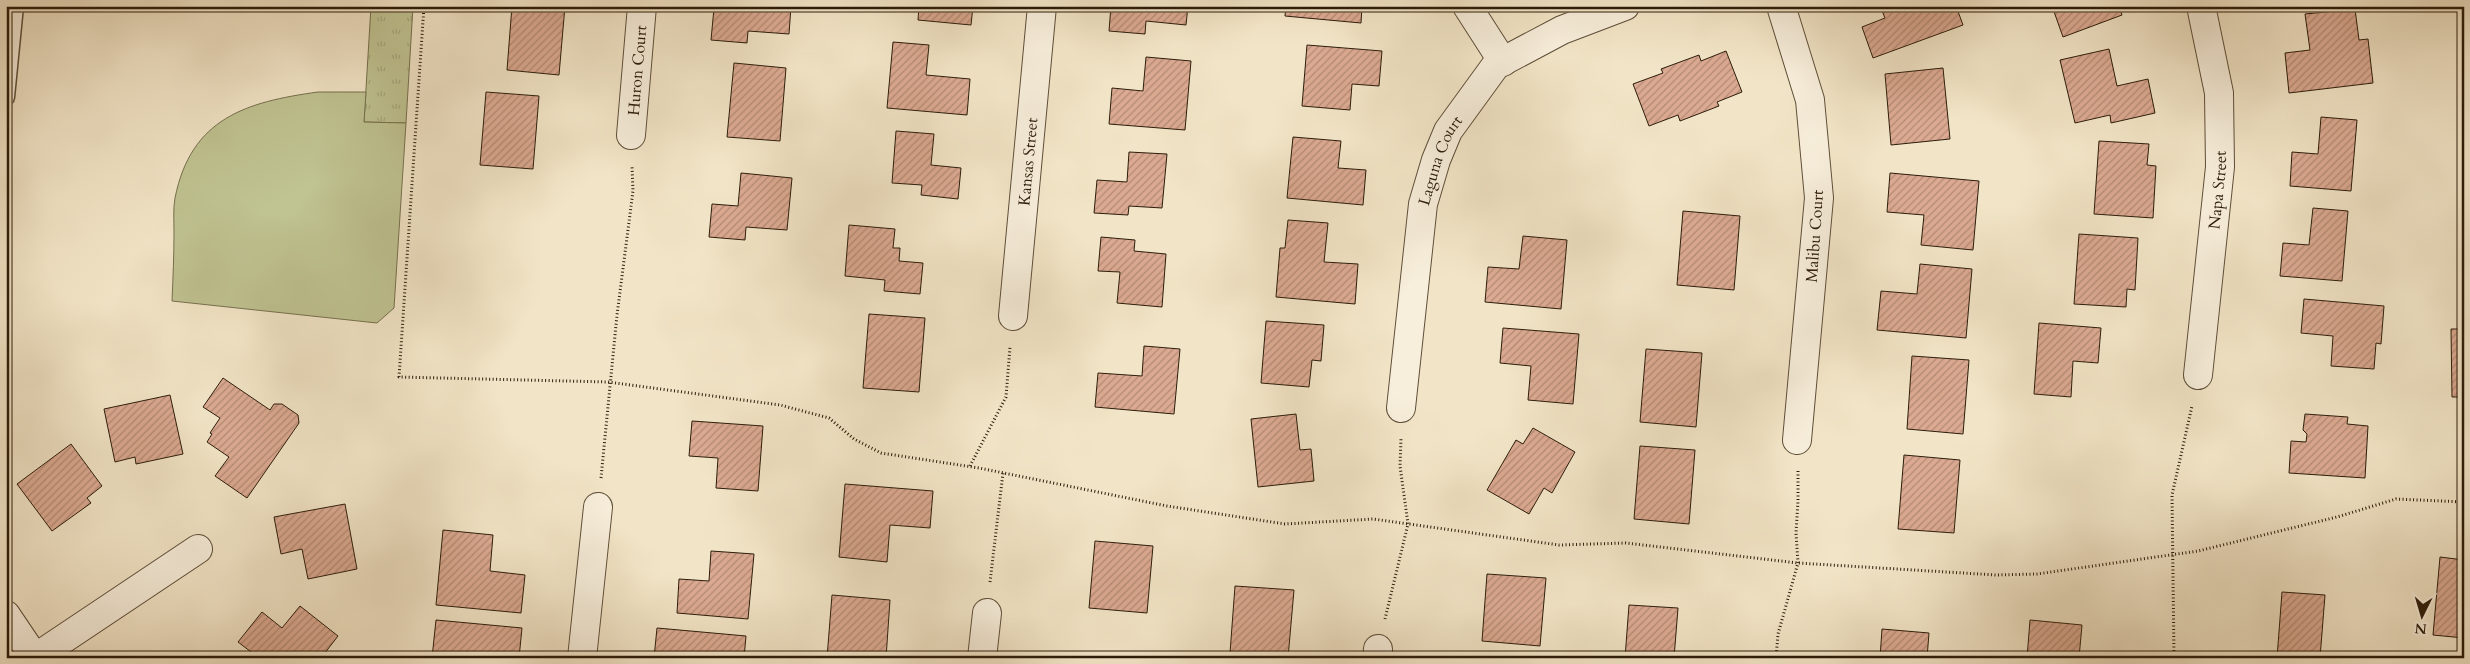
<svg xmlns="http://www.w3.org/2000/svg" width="2470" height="664" viewBox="0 0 2470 664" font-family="Cardo,serif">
<defs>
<pattern id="park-tufts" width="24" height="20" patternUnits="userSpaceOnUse" patternTransform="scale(1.25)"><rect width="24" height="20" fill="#c0c392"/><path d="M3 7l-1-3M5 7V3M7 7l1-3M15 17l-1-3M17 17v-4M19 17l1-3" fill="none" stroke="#a5a77d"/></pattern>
<pattern id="building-hatch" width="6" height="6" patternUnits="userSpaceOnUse" patternTransform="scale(1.25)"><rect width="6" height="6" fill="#dcaa92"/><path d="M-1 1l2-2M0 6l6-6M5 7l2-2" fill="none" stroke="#b38a75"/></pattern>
</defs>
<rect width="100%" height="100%" fill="#f2e5c7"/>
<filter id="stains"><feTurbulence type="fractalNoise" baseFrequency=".004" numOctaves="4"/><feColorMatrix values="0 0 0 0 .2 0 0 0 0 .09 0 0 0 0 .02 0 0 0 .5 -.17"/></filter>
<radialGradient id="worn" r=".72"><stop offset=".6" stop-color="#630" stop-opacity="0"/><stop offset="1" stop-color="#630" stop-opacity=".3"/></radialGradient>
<path fill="url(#park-tufts)" stroke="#76704e" d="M371,6H413L406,123L364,122Z"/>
<path fill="#c0c392" stroke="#76704e" d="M318,92H366L364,122L406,123L394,308L377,323L172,301C173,278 174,255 174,232C174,221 173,209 175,198C191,118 246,102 318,92Z"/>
<g fill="url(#building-hatch)" stroke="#2c1c0a">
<path d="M512,6H565L559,75L507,70Z"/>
<path d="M745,6H791L789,34L748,31L747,43L711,40L714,8L745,11Z"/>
<path d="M919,6H973L971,25L918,20Z"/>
<path d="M1111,6H1188L1186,25L1146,21L1145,34L1109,31Z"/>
<path d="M1286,6H1362L1361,23L1285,16Z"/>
<path d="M1880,6H1956L1963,25L1873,58L1862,27L1885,18Z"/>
<path d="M2052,6H2119L2122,15L2063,37Z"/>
<path d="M2355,9L2359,40L2368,39L2373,83L2289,93L2285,53L2310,50L2305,14Z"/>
<path d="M893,42L929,45L926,75L970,79L967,115L887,108Z"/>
<path d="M1307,45L1382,51L1379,86L1352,84L1350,110L1302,106Z"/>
<path d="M2109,49L2117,86L2148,79L2155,113L2111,123L2110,115L2075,123L2060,60Z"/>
<path d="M1726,51L1742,92L1717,102L1719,106L1680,121L1678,115L1649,126L1633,84L1663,73L1661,69L1699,55L1701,61Z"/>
<path d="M1146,57L1191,61L1185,130L1109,124L1112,88L1143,91Z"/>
<path d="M734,63L786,68L780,141L727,137Z"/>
<path d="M1943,68L1950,139L1891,145L1885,74Z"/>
<path d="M486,92L539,96L533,169L480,165Z"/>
<path d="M2321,117L2357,120L2351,191L2290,186L2292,152L2318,154Z"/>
<path d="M896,131L934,134L931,165L961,168L958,199L921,195L922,185L892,183Z"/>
<path d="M1293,137L1341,141L1338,168L1366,170L1363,205L1287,198Z"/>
<path d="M2099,141L2149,144L2147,165L2156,166L2153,218L2094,214Z"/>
<path d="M1129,152L1167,154L1162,208L1129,206L1128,215L1094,213L1097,180L1127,182Z"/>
<path d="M741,173L792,178L787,230L746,227L745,240L709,237L712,204L738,206Z"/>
<path d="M1890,173L1979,181L1973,250L1921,245L1924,215L1887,212Z"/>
<path d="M2313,208L2348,211L2342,281L2280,276L2283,243L2309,245Z"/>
<path d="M1683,211L1740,216L1734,290L1677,285Z"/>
<path d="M1288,220L1328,223L1324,262L1358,264L1355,304L1276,297L1280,248H1285Z"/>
<path d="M849,225L895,229L893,248H900L899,261L923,263L920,294L884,291L885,280L845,276Z"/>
<path d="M2464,232V287H2459Z"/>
<path d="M2079,234L2138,238L2135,290L2127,289L2126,307L2074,304Z"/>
<path d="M1523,236L1567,240L1561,309L1485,302L1488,267L1519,269Z"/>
<path d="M1101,237L1135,240L1134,251L1166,254L1162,307L1117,303L1120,272L1098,271Z"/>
<path d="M1920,264L1972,269L1966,338L1877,330L1881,291L1917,294Z"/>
<path d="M2304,299L2384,306L2381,344L2376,343L2374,369L2331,366L2333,336L2301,333Z"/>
<path d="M869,314L925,318L919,392L863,388Z"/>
<path d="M1266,321L1324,325L1321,361L1312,360L1309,387L1261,383Z"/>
<path d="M2039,323L2101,328L2098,363L2073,361L2071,397L2034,394Z"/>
<path d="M1503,328L1579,334L1573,404L1528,400L1531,366L1500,363Z"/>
<path d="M2451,329H2464V397H2452Z"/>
<path d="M1144,346L1180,349L1174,414L1095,407L1098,373L1142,376Z"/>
<path d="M1646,349L1702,353L1696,427L1640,422Z"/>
<path d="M1912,356L1969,360L1963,434L1907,429Z"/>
<path d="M223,378L270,410L274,404H282L298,415L299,423L247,498L215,476L229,457L207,442L212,434L210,433L220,418L203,407Z"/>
<path d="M170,395L183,454L136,464L135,457L115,462L104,409Z"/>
<path d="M1296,414L1300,450L1311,449L1314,481L1258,487L1251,419Z"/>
<path d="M2305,414L2348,417L2347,424L2368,426L2365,478L2289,473L2291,441L2306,442L2307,434L2303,430Z"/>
<path d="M692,421L763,426L758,491L716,488L718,458L689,456Z"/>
<path d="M1533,428L1575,452L1552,493L1544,488L1529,514L1487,490L1516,440L1523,444Z"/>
<path d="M71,444L102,486L87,498L91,503L52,531L17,484Z"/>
<path d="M1640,446L1695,450L1689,524L1634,519Z"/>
<path d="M1904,455L1960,460L1954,533L1898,529Z"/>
<path d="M845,484L933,491L930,528L890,525L887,562L839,557Z"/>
<path d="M345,504L357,569L308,579L302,549L281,554L274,517Z"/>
<path d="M443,530L493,535L490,571L525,575L521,613L436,605Z"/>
<path d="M1095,541L1153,546L1147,613L1089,608Z"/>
<path d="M711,551L754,554L748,619L677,613L679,579L709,581Z"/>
<path d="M2440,557L2464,560V638L2433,635Z"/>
<path d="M1487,574L1546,578L1540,646L1482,641Z"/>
<path d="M1235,586L1294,590L1288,658L1230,653Z"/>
<path d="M2282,592L2325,595L2320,658H2277Z"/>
<path d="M832,595L890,600L886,658H827Z"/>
<path d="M1629,605L1678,608L1674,658H1625Z"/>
<path d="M300,606L338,636L321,658H259L238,642L262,612L282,628Z"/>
<path d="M436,620L522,628L519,658H432Z"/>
<path d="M2030,620L2082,625L2079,658H2027Z"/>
<path d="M657,628L746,636L744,658H654Z"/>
<path d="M1882,629L1929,633L1927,658H1880Z"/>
<path d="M1094,653L1144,657V658H1094Z"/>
</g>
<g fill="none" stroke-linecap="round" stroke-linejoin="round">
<defs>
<path id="service" d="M6,97L15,6"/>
<g id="minor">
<path d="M1467,6L1503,62"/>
<path d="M1781,6L1810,100L1819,198L1797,440"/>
<path id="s1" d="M631,135L642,6"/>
<path id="s2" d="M1013,316L1042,6"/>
<path id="s3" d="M2198,375L2220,167L2219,93L2201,6"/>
<path id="s4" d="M1401,408L1423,204L1436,160L1448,131L1496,65L1562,30L1625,6"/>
<path d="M6,615L35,658"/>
<path d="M35,658L198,549"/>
<path d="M582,658L598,507"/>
<path d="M982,658L987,613"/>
<path d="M1377,658L1378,649"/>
</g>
</defs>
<use href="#service" stroke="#5e4e39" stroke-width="19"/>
<use href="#minor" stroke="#5e4e39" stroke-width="30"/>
<g stroke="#2c1c0a" stroke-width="3" stroke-dasharray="1 2.5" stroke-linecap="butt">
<path d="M424,6L399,377L608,382L780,405L829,418L854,439L881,453L979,468L1167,506L1285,524L1373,519L1559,545L1626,543L1798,563L1996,575L2037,574L2198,551L2337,517L2396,499L2464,502"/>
<path d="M970,466L1006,397L1010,347"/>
<path d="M601,478L617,315L633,191L632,166"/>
<path d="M990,582L1003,473"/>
<path d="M1385,619L1408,524L1400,466L1401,439"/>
<path d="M1776,658L1778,634L1798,563L1796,533L1798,501V469"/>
<path d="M2174,658L2172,495L2192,406"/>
</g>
<use href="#service" stroke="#f7eedb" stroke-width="16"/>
<use href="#minor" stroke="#f7eedb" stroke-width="28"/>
</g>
<g text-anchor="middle" stroke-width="4" stroke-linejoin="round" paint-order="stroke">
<g font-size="16" fill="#2c1c0a" stroke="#f7eedb">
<text dy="6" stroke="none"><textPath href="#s1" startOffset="65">Huron Court</textPath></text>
<text dy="6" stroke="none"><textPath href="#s2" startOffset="155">Kansas Street</textPath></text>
<text dy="6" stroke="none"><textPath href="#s4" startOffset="252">Laguna Court</textPath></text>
<text dy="6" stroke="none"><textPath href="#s3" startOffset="186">Napa Street</textPath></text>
<text transform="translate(1814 236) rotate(-86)" y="6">Malibu Court</text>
</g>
</g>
<rect width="2470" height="664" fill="none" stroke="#f2e5c7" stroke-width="25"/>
<rect x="8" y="8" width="2455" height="649" fill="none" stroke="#2c1c0a" stroke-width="2.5"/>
<rect x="12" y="12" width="2445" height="639" fill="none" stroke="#2c1c0a"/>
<g transform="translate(2422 616) rotate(185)" stroke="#f7eedb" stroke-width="4" paint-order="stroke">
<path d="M0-4L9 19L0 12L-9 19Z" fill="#2c1c0a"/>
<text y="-8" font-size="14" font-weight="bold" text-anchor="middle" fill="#2c1c0a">N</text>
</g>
<rect width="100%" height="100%" filter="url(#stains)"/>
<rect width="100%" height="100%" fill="url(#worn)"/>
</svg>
